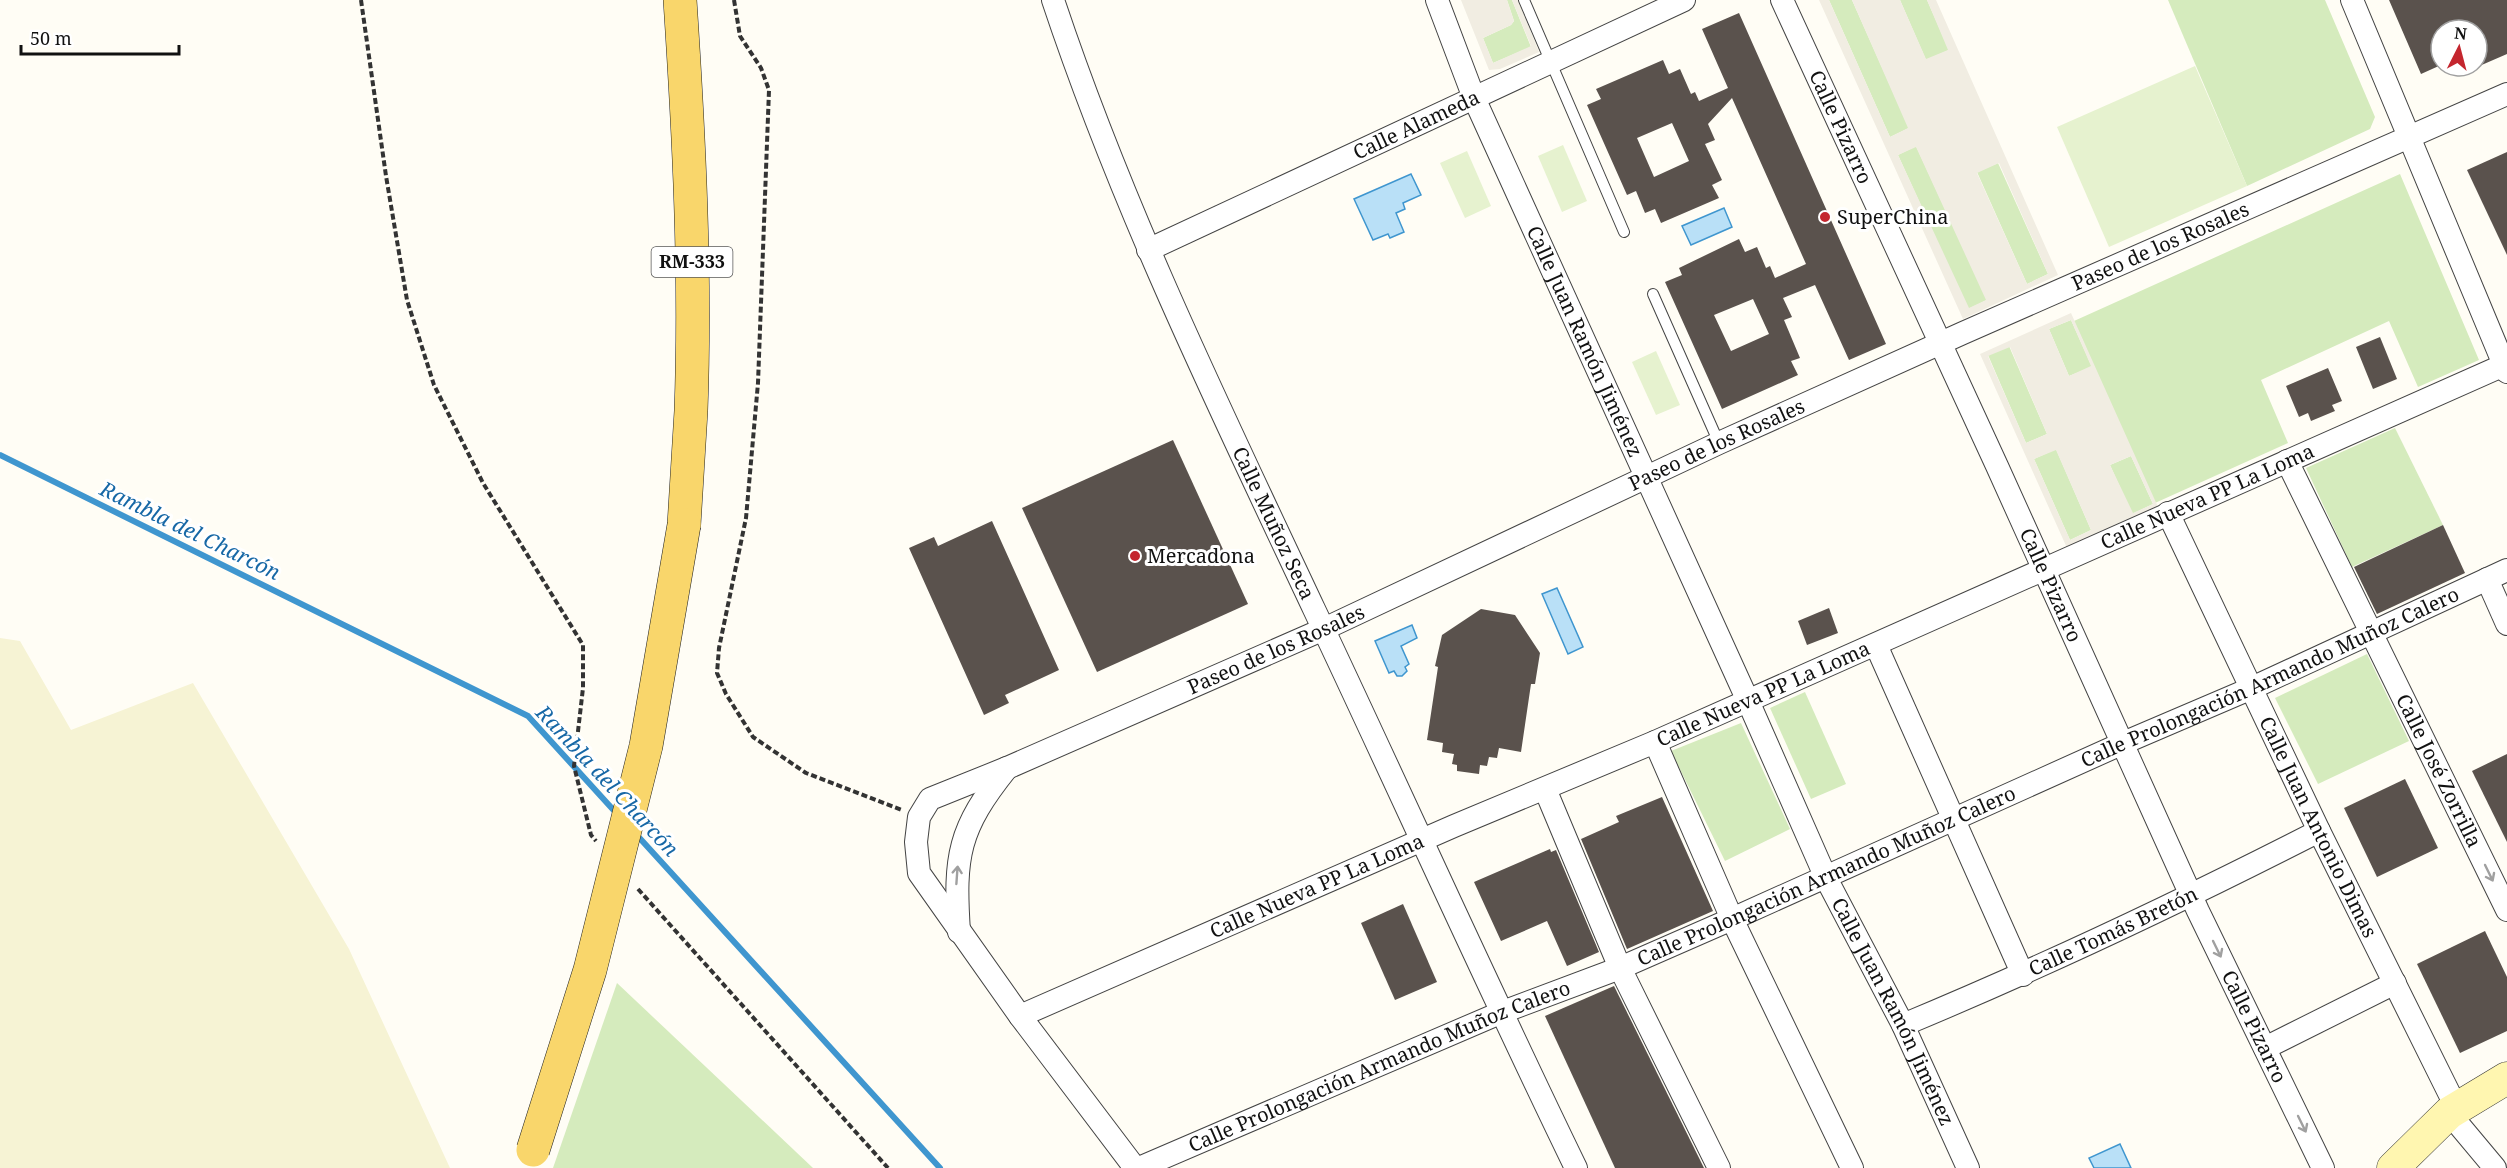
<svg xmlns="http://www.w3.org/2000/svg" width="2507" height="1168" viewBox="0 0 2507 1168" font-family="'Noto Serif',serif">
<rect width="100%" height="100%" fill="#fffdf5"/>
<path fill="#f6f3d4" d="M0,638L20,641L71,730L193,683L349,949L450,1168H0Z"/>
<g fill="#d5ebbd">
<path d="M1507,0H1512L1531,47L1493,63L1483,38L1511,25L1514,21Z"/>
<path d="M1829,0H1852L1909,128L1890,137Z"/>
<path d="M1900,0H1927L1949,50L1926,60Z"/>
<path d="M2168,0H2325L2375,117L2370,129L2247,186Z"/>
<path d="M1916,146L1987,300L1968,309L1898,155Z"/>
<path d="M1998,163L2048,274L2027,284L1977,172Z"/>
<path d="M2400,174L2479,360L2418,387L2389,321L2261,380L2288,443L2155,503L2074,321Z"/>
<path d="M2071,320L2092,367L2069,376L2049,329Z"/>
<path d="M2009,346L2047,434L2026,443L1988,355Z"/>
<path d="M2395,428L2443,525L2352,567L2306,468Z"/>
<path d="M2056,449L2091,530L2070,540L2034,459Z"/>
<path d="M2131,456L2153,504L2132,514L2110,465Z"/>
<path d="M2367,654L2409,741L2318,784L2275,698Z"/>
<path d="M1805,692L1846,784L1811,799L1770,708Z"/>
<path d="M1741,723L1790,829L1725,861L1671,751Z"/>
<path d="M617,983L813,1168H553Z"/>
</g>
<g fill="#e6f2cf">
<path d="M2195,66L2247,186L2109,247L2057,127Z"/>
<path d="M1563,145L1587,201L1562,212L1538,156Z"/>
<path d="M1467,151L1491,206L1465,218L1440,163Z"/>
<path d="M1656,351L1680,405L1656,415L1632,362Z"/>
</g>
<g fill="#f1ede2" fill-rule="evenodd">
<path d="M1461,0H1507L1514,21L1511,25L1483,38L1493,63L1531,46L1512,0H1518L1539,52L1500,69L1489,70Z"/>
<path d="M1819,0H1829L1890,137L1908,128L1852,0H1900L1926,59L1948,50L1927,0H1936L2058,275L1963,319ZM1916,147L1986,300L1969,308L1898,155ZM1999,163L2048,274L2027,284L1977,173Z"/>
<path d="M2071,313L2158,507L2067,548L1980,354ZM2071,320L2091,366L2069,376L2049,329ZM2010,347L2047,434L2026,443L1988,356ZM2056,450L2091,530L2070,540L2034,459ZM2131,456L2153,504L2133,513L2110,465Z"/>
</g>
<g fill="#b9e0f7" stroke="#3f96cf" stroke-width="1.5">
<path d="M1411,174L1421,195L1403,203L1405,209L1396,213L1404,232L1390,238L1388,234L1373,240L1354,199Z"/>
<path d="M1724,208L1732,227L1691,245L1682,226Z"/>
<path d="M1557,588L1583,647L1568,654L1542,594Z"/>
<path d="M1412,625L1417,638L1401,646L1409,664L1405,667L1407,671L1402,676H1397L1394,671L1389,673L1375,641Z"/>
<path d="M2120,1144L2131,1168H2094L2089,1158Z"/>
</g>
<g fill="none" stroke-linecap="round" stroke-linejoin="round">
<g stroke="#3f96cf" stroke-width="6">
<path d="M0,455L528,716L618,815"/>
<path d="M635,833L940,1168"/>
</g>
</g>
<g fill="#5a524d" fill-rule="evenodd">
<path d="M2389,0H2507V54L2477,67V30H2441V65L2421,74Z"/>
<path d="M1739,13L1886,344L1849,360L1815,285L1783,298L1792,317L1784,320L1800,358L1791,361L1798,375L1722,409L1665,282L1682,275L1679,268L1739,239L1745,252L1757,247L1766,268L1770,266L1775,278L1806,264L1732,98L1708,124L1715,140L1705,144L1722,180L1712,185L1719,198L1661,223L1655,209L1645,213L1636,191L1627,195L1587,105L1601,99L1596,89L1663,60L1669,74L1680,69L1691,94L1695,92L1699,101L1728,88L1702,29ZM1672,123L1689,161L1654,177L1637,138ZM1753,299L1769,334L1731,351L1714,315Z"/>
<path d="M2507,152V255L2467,170Z"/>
<path d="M2380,337L2397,379L2373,389L2356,347Z"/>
<path d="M2328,368L2342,401L2332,405L2335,411L2311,421L2308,413L2299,417L2286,386Z"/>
<path d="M1173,440L1248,604L1097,672L1022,508Z"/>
<path d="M992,521L1059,670L1005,695L1009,703L984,715L909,548L934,537L938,546Z"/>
<path d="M2443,525L2465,573L2377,614L2354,567Z"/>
<path d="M1829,608L1838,633L1807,645L1798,621Z"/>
<path d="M1481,609L1515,615L1540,653L1535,684H1531L1521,752L1499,748L1497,758L1489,757L1487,766L1480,765L1479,774L1457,771V765L1452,764L1454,754L1442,752L1443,743L1427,740L1438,667L1435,666L1442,635Z"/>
<path d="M2507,754V842L2472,771Z"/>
<path d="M2405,779L2438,848L2377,877L2344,808Z"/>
<path d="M1662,797L1713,911L1627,949L1581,839L1619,822L1616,816Z"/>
<path d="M1550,849L1551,852L1556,850L1599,952L1567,966L1547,921L1501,941L1474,882Z"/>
<path d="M1403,904L1437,982L1395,1000L1361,923Z"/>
<path d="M2485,931L2507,977V1031L2460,1053L2417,964Z"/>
<path d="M1614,986L1704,1168H1615L1545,1016Z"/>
</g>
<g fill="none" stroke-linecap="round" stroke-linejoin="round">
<defs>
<g id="service">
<path d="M1524,0L1624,232"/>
<path d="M1653,294L1719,443"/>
</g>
<g id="minor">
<path id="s1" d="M1053,0C1123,210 1220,409 1314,609C1402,795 1486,983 1576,1168"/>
<path id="s2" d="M1437,0L1474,98L1748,701L1826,878L1903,1025L1968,1168"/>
<path id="s3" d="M1782,0L1997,466L2198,911L2323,1168"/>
<path d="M2352,0L2507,372"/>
<path id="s4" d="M1148,250L1684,0"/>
<path id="s5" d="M2287,461L2507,910"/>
<path id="s6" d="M2168,513L2319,831L2456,1107"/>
<path d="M2487,579L2507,624"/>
<path d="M1876,645L2023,975"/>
<path d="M1655,742L1732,919L1852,1168"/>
<path d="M1545,789L1620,968L1719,1168"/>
<path d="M959,932C954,856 958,829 1007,768"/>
<path id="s7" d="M1020,1016L1454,826L1655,742L2504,365"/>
<path id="s8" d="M1903,1025C2045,966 2182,901 2319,831"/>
<path d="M2265,1048L2395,983"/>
<path d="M2449,1113L2495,1168"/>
<path id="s9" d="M1135,1168L1020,1016L919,873L916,842L919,817L930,799L1007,768L1324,629L1719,443L1963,333L2507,94"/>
<path id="s10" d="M1139,1168L1500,1013L1620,968L1732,919L2121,744L2252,688L2507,570"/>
</g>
<path id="secondary" d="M2393,1168L2449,1113L2507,1078"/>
<path id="primary" d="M680,0C689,136 696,274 691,411C689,449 686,487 684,525"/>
</defs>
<use href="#service" stroke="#444" stroke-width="12"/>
<use href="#minor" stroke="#444" stroke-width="24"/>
<use href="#secondary" stroke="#333" stroke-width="33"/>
<use href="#primary" stroke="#222" stroke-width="34"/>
<g stroke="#333" stroke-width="4" stroke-dasharray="6 3" stroke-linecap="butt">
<path d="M361,0L386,176L407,300L434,385L483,483L583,645V688L574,766L591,835L596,841"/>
<path d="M734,0L740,36L761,68L769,90L758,383L746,518L719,648L717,673L726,694L753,737L806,773L902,810"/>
<path d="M638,889L888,1168"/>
</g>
<use href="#service" stroke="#fff" stroke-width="10"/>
<use href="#minor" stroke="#fff" stroke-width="22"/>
<use href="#secondary" stroke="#fff6b0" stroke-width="32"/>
<use href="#primary" stroke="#f9d66b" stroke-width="33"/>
<defs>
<path id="primary-bridge" d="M533,1150L590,970L646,746L684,525"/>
</defs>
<use href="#primary-bridge" stroke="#222" stroke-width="34" stroke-linecap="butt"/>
<use href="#primary-bridge" stroke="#f9d66b" stroke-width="33"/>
</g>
<defs><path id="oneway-shaft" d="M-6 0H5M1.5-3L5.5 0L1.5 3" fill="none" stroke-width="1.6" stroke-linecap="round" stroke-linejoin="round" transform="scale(1.5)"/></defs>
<g stroke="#a0a0a0">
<use href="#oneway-shaft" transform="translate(2489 873) rotate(64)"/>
<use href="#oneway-shaft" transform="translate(957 875) rotate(-86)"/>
<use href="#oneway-shaft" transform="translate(2217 949) rotate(64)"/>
<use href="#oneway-shaft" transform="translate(2302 1124) rotate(64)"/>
</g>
<g fill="#c4262e" stroke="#fff" stroke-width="2">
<circle cx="1825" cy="217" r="6"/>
<circle cx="1135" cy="556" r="6"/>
</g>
<g text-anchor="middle" stroke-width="6" stroke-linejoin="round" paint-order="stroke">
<rect fill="#fff" stroke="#585858" stroke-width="1.5" x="651.5" y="247" width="81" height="30" rx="4.5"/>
<g font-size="18" font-weight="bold" fill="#111">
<text x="692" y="268">RM-333</text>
</g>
<g font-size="20" fill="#111" stroke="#fff">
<text dy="7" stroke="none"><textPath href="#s4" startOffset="296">Calle Alameda</textPath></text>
<text dy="7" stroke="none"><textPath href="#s3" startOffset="140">Calle Pizarro</textPath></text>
<text dy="7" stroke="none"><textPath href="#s9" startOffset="1792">Paseo de los Rosales</textPath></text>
<text dy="7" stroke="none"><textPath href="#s2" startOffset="372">Calle Juan Ramón Jiménez</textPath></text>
<text dy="7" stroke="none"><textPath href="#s9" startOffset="1306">Paseo de los Rosales</textPath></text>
<text dy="7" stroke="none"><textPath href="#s7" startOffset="1296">Calle Nueva PP La Loma</textPath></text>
<text dy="7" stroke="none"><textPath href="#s1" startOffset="568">Calle Muñoz Seca</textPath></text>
<text dy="7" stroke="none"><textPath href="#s3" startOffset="644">Calle Pizarro</textPath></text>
<text dy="7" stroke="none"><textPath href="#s9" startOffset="820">Paseo de los Rosales</textPath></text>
<text dy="7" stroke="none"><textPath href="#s10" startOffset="1233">Calle Prolongación Armando Muñoz Calero</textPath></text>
<text dy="7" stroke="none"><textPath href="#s7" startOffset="810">Calle Nueva PP La Loma</textPath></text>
<text dy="7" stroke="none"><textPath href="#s5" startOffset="345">Calle José Zorrilla</textPath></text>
<text dy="7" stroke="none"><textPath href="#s6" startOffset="348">Calle Juan Antonio Dimas</textPath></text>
<text dy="7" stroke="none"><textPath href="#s10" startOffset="747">Calle Prolongación Armando Muñoz Calero</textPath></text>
<text dy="7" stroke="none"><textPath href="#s7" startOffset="324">Calle Nueva PP La Loma</textPath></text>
<text dy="7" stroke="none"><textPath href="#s8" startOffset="230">Calle Tomás Bretón</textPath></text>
<text dy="7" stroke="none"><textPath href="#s2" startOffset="1110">Calle Juan Ramón Jiménez</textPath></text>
<text dy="7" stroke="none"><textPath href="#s3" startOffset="1130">Calle Pizarro</textPath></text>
<text dy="7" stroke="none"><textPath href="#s10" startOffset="261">Calle Prolongación Armando Muñoz Calero</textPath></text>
</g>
<g font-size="20" fill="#111" stroke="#fff" text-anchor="start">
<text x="1837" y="224">SuperChina</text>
<text x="1147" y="563">Mercadona</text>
</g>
<g font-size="21" font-style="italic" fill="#1768a6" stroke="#fff">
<text transform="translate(190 531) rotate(26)" y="7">Rambla del Charcón</text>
<text transform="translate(607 781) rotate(47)" y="7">Rambla del Charcón</text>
</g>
</g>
<g transform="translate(2459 48) rotate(6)"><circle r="28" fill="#ffffff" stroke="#a0a0a0" stroke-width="1.5"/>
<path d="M0-4.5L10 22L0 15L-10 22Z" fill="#c4262e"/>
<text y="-9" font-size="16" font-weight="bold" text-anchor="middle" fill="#111111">N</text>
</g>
<path d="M21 45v9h158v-9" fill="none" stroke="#111111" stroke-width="3"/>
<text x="30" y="45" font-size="18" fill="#111111" stroke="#ffffff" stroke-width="4.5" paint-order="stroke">50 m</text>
</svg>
